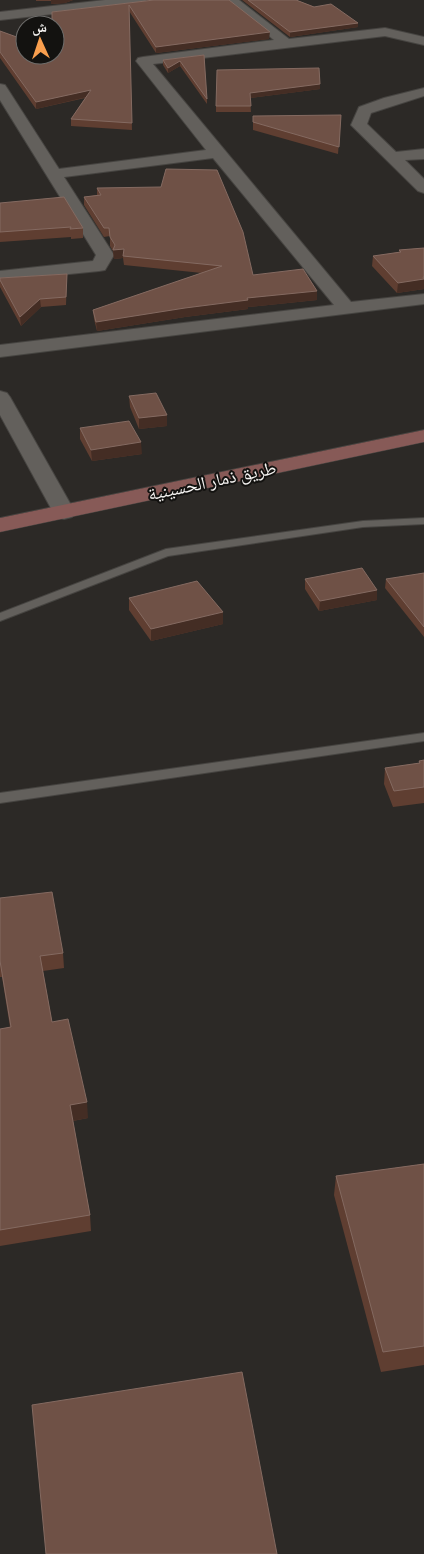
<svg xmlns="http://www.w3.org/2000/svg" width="424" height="1554" viewBox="0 0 424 1554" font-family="'Exo 2','Noto Naskh Arabic',sans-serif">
<rect width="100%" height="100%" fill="#2c2926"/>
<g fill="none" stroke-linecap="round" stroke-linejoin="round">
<defs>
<g id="service">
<path d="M424,518V524L363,527L168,556L0,621V613L166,549L363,521Z"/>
<path d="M424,733V741L0,803V793Z"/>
</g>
<g id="minor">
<path d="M105,0H147L140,4L0,20V12Z"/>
<path d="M224,0H239L289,39L385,28L424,37V45L385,36L153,64L351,302L424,294V304L0,357V345L334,305L213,158L64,177L114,255L105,270L99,271L0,281V271L93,261L96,255L0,100V84L5,85L7,88L59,169L206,150L136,61L138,58L143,57L274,40Z"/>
<path d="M424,88V96L371,113L367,124L396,152L424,149V159L405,160L424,179V193L418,191L351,125L359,107L384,98Z"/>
<path d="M0,391L7,393L10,397L75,512L72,517L64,519L56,517L53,512L0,415Z"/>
</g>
<path id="secondary" d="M424,430V442L0,532V518Z"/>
</defs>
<use href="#service" stroke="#464441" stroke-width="2"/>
<use href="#minor" stroke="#464441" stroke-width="2"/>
<use href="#secondary" stroke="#464441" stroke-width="1"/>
<use href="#service" fill="#63605c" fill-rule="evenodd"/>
<use href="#minor" fill="#63605c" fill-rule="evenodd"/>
<use href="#secondary" fill="#875a57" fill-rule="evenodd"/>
</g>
<g fill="#5f3e31">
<path d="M36,0H73L65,3L51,4V1H36Z"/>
<path d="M154,0L269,39L156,53L129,11L132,130L71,126V119L85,98L36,109L0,58V31L56,51L55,25L52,12Z"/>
<path d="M242,0H296L358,23V27L290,37Z"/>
<path d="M204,55L207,99V104L180,66L168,73L163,65V60Z"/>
<path d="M319,68L320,89L250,98L251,112H216V106Z"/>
<path d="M341,115L338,154L253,130V122Z"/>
<path d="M97,188L253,275L317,300L248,307V309L185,317L97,331L94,319L93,310L202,273L124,265L123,258L114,259L113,251L110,246V236L104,237L84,205V197L97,195Z"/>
<path d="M0,203L83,228V238L71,239V237L0,242Z"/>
<path d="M424,248V289L397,293L372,266L373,256L399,252V250Z"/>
<path d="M67,274L66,305L41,307L21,326L0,287V278Z"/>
<path d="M129,396L167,415V426L139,429L130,407Z"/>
<path d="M80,428L142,454L92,461L80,439Z"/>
<path d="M424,573V637L385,588L386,579Z"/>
<path d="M305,579L377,600L319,611L305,589Z"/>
<path d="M129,598L223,624L151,641L129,610Z"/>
<path d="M424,760V803L393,807L384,784L385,768L419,763V761Z"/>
<path d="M0,898L63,953L64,968L43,971L52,1022L88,1118L73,1121L90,1215L91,1231L0,1246V1029L10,1027L2,977H0Z"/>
<path d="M424,1164V1365L381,1372L334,1195L336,1176Z"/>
</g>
<g fill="#442d24">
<path d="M51,0H73L65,3L51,4Z"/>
<path d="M358,23V27L290,37V32Z"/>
<path d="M270,32L269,39L156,53V47Z"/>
<path d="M180,61V66L168,73V68Z"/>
<path d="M320,84V89L250,98V93Z"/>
<path d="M91,90V96L36,109V102Z"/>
<path d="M124,249L123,258L114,259L113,250Z"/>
<path d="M424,277V289L397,293L398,283Z"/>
<path d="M317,291V300L248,307V309L185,317L97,331L96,322L247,298Z"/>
<path d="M40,299L41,307L21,326L20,317Z"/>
<path d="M167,415V426L139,429V418Z"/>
<path d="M141,442L142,454L92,461L91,450Z"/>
<path d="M377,590V600L319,611L320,601Z"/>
<path d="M223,612V624L151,641V629Z"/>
<path d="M87,1102L88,1118L72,1121L70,1105Z"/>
</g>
<g fill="#6f5146" stroke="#846a61">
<path d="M154,0H229L270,32L156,47L129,5L132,123L71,119L91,90L36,102L0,52V31L25,40V55H55V51L58,52L55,44V25H52V12Z"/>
<path d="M248,0H296L314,7L331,4L358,23L290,32Z"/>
<path d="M204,55L207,99L180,61L168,68L163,60Z"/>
<path d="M319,68L320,84L250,93L251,106H216L217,70Z"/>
<path d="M341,115L339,147L253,122V116Z"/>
<path d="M166,169L217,170L243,232L253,275L303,269L317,291L247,298L248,300L185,308L96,322L93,310L222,266L123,256L124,249L113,250L115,245L110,237L109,228H104L84,197L101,195L97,188L161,187Z"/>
<path d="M64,197L83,228L70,229L71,227L0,232V203Z"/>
<path d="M424,248V277H423L424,279L398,283L373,256L401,252L399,250Z"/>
<path d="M67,274L66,297L40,299L20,317L0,280V278Z"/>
<path d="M156,393L167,415L139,418L129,396Z"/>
<path d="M129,421L141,442L91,450L80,428Z"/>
<path d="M362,568L377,590L320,601L305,579Z"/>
<path d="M424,573V627L386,579Z"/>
<path d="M197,581L223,612L151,629L129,598Z"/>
<path d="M424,760V787L394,791L385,768L420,763L419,761Z"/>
<path d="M52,892L63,953L40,956L52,1022L68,1019L87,1102L70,1105L90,1215L0,1230V1029L11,1027L0,961V898Z"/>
<path d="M424,1164V1346L383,1352L336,1176Z"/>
<path d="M242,1372L277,1554H46L32,1405Z"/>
</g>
<g text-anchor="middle" stroke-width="4" stroke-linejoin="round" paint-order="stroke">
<g font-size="18" fill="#f5f3f1" stroke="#131210">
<text transform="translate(212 481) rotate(-12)" y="6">طريق ذمار الحسينية</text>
</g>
</g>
<g transform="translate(40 40) rotate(357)"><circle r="24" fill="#131210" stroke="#6d6c6a"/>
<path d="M0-4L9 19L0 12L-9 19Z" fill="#fa9f4e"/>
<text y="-8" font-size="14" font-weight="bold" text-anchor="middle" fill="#f5f3f1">ش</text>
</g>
</svg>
